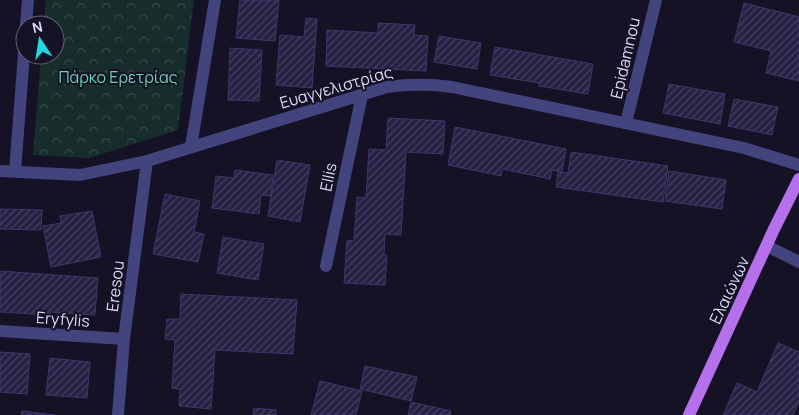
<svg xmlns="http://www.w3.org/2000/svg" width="799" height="415" viewBox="0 0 799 415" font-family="Manrope,sans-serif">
<defs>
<pattern id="park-crowns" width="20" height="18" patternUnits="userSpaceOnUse" patternTransform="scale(1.25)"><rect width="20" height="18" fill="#162d2b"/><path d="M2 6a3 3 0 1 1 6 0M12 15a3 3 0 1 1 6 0" fill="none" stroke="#374b4b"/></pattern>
<pattern id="building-hatch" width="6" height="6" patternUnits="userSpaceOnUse" patternTransform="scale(1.25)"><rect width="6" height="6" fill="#262143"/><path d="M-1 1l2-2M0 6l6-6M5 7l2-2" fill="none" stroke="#45415f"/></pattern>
</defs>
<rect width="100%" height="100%" fill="#141224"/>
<path fill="url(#park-crowns)" d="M46,0H194L178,130L89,158L33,155L41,55H55V25H44Z"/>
<g fill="url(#building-hatch)" stroke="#3e366c">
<path d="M240,0H279L275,41L236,38Z"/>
<path d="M744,3L799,17V81L766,73L771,51L734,42Z"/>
<path d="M306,18L317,19L312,88L276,85L280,35L304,37Z"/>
<path d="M378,23L415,25L414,35L428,36L426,71L326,66L327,30L378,33Z"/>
<path d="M439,36L481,43L477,69L434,62Z"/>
<path d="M495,47L593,64L588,94L539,86V83L490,75Z"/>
<path d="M230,48L262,50L259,101L228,100Z"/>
<path d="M669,84L725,94L720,124L663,113Z"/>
<path d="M734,99L778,107L772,135L728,126Z"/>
<path d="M388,118L445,121L443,154L406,152L401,235L385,234L384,255H387L385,285L344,283L347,240L354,241L357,197L366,198L369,149L386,150Z"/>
<path d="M455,127L566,149L562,172L552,170L550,179L502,169L501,176L448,165Z"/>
<path d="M571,152L668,166L663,202L556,187L558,172L568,173Z"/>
<path d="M277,160L310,165L300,222L268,216Z"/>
<path d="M235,170L273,175L271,196L261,195L259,214L212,208L216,176L234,178Z"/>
<path d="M669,171L726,180L722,209L665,201Z"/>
<path d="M165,194L200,201L194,232L204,234L198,262L153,254Z"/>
<path d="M0,209L42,210L41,230L0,229Z"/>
<path d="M92,211L101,257L51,267L43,226L61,223L60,216Z"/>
<path d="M223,237L264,244L258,280L217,273Z"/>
<path d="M0,271L98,278L95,315L50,312V315L0,312Z"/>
<path d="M181,294L297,300L293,354L215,350L211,409L179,406L180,389L172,388L175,340L165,339L167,319H180Z"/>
<path d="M778,343L799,352V401L793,415H723L737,383L757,392Z"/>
<path d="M0,352L30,354L27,394L0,392Z"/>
<path d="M50,358L90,362L87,398L46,395Z"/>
<path d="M365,366L417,377L411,401L360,389Z"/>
<path d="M320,381L362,391L356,415H311Z"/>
<path d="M411,402L451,411L450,415H408Z"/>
<path d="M254,408L276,410V415H253Z"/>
<path d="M22,411L55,415H21Z"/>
</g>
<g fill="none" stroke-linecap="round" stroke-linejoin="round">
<g stroke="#43447d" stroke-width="12">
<path d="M26,25L28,0"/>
<path d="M626,123L656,0"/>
<path d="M191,147L215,0"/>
<path d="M0,171L80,175L147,161L387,87C410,84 430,84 452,87L744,148L799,165"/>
<path d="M15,171L25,41"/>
<path d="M767,246L799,262"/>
<path d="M326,266L362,95"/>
<path d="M0,331L124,339"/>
<path d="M118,415L124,339L147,161"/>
</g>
<path stroke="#b770ec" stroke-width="12" d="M689,415L774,229L799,179"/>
</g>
<g text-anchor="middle" stroke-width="4" stroke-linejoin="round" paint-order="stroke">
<g font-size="16" fill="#dcdafa" stroke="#141224">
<text transform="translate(625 58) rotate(-77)" y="6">Epidamnou</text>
<text transform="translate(336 87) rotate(-16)" y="6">Ευαγγελιστρίας</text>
<text transform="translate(328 177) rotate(-78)" y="6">Ellis</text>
<text transform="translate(115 286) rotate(-83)" y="6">Eresou</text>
<text transform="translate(729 290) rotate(-65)" y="6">Ελαιώνων</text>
<text transform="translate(63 319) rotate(4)" y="6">Eryfylis</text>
</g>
<g font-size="16" fill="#6fd1b4" stroke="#141224">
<text x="118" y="83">Πάρκο Ερετρίας</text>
</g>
</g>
<g transform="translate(40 40) rotate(348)"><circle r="24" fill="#141224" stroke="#64627a"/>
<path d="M0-4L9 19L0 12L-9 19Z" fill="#20d8e1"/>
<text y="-8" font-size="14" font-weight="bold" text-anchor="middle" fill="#dcdafa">N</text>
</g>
</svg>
